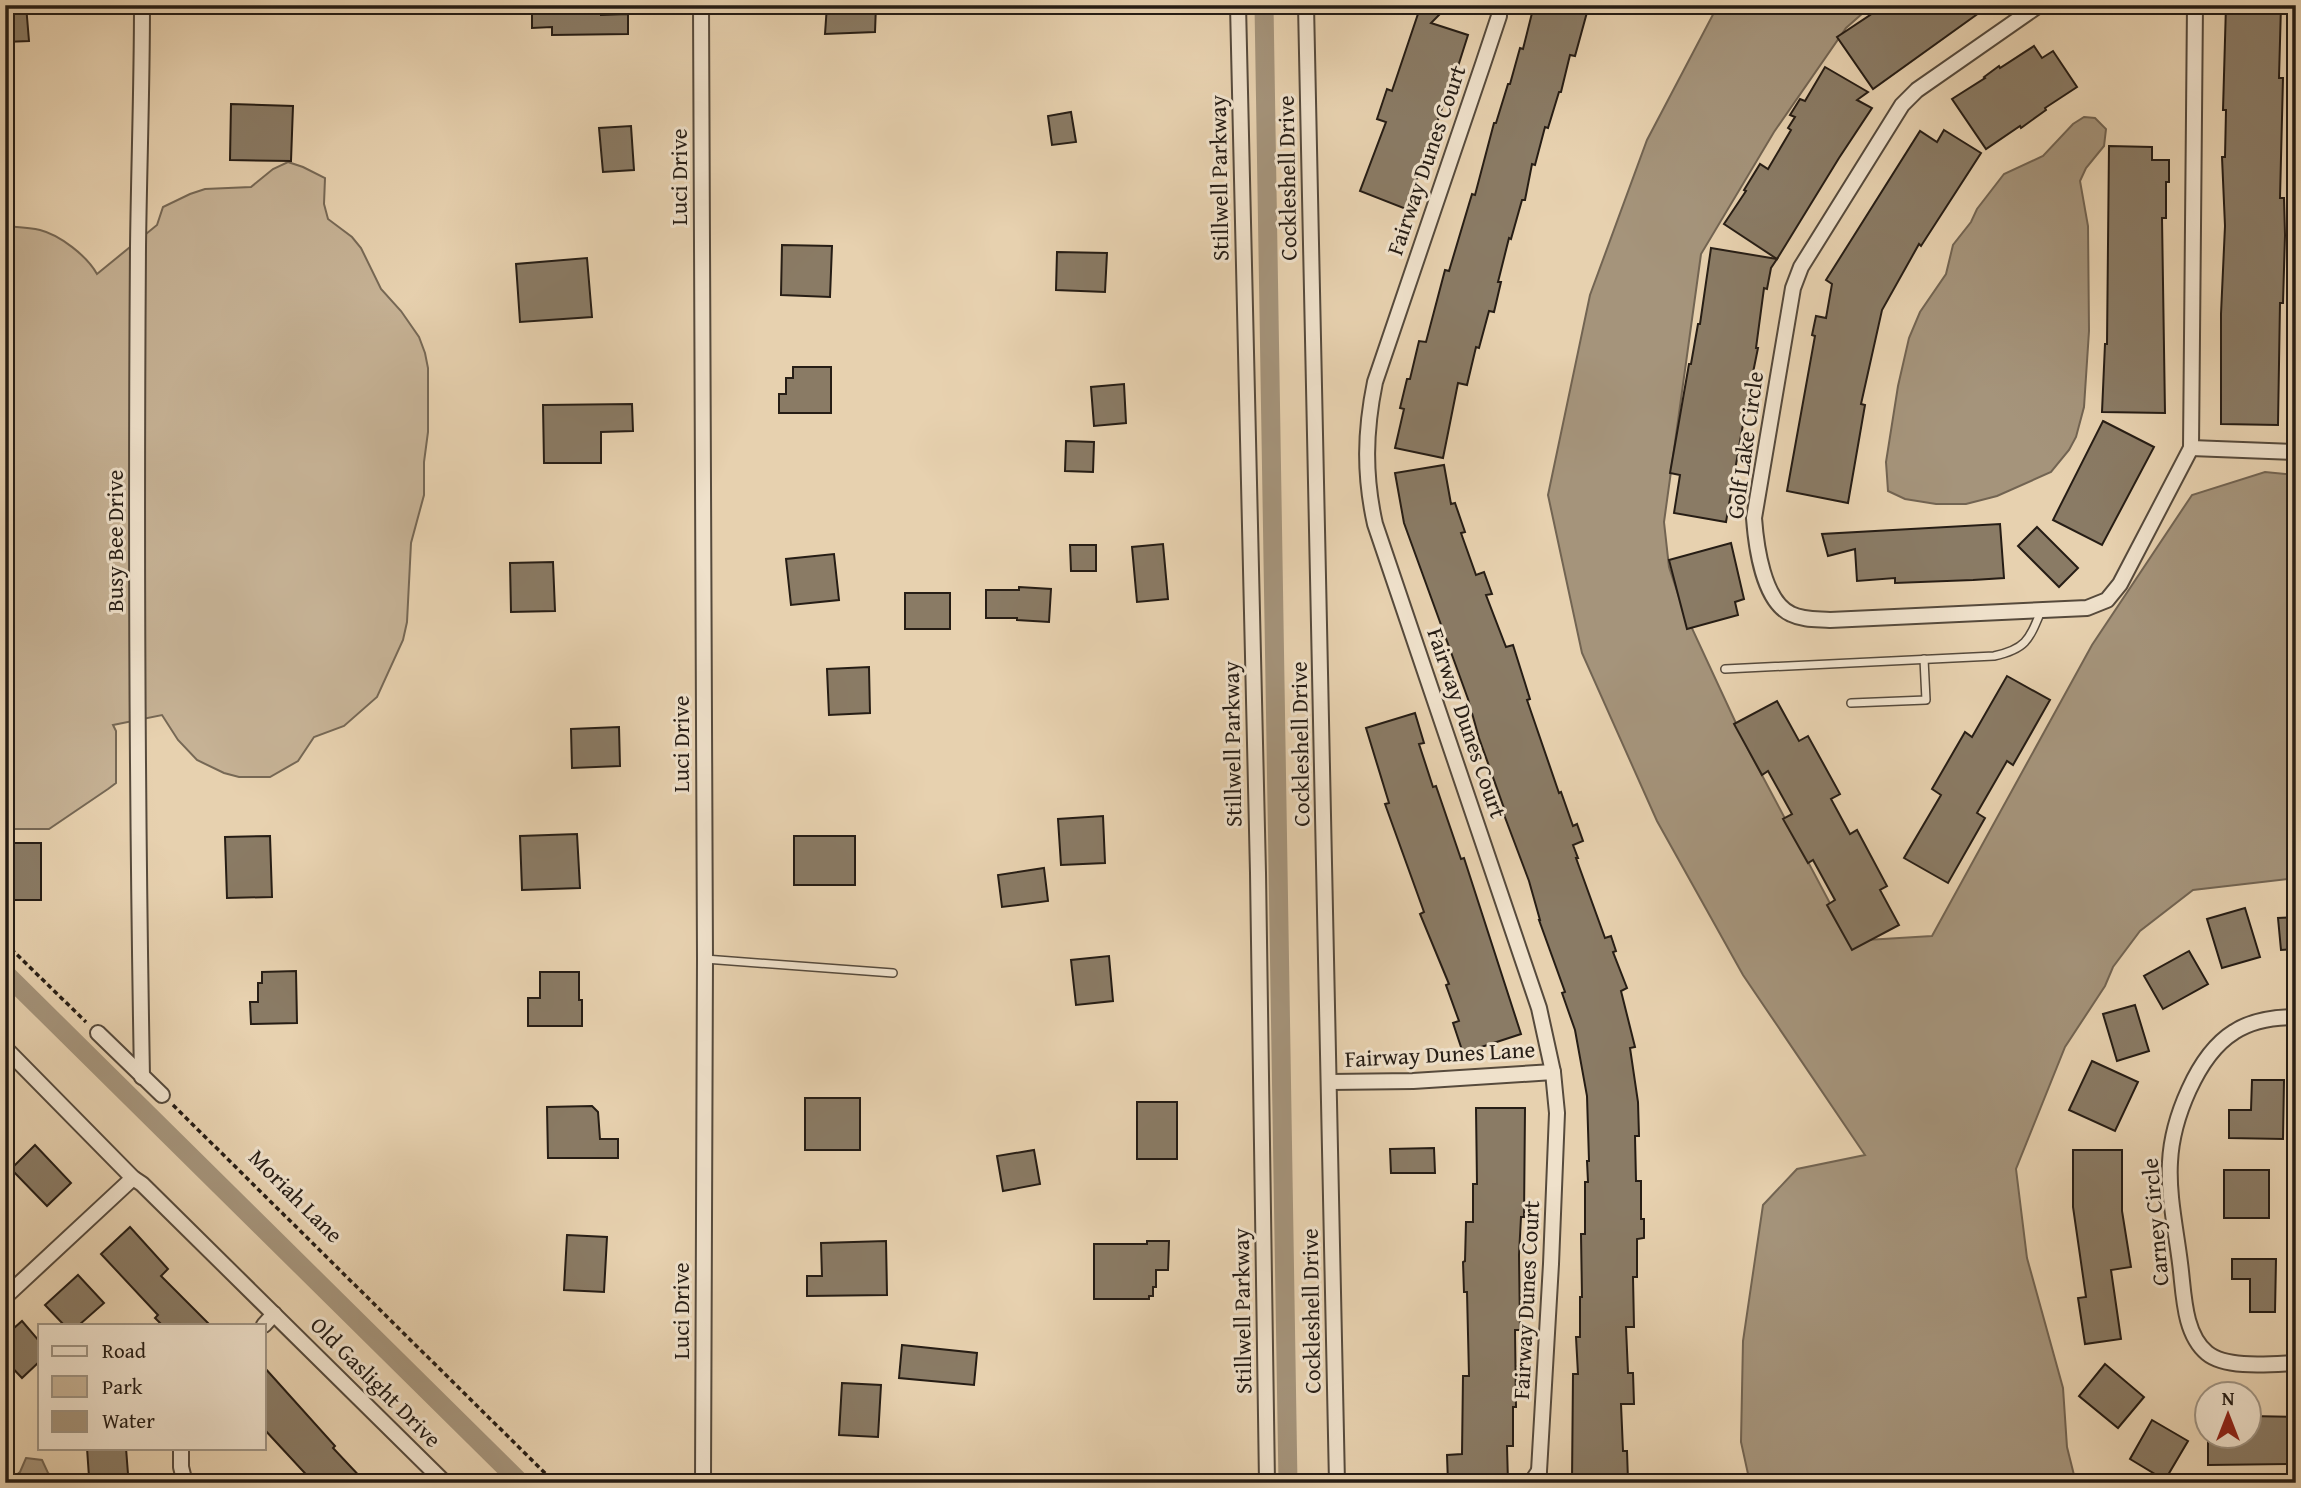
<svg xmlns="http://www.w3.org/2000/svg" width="2301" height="1488" viewBox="0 0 2301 1488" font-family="'Gentium Book Plus',serif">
<rect width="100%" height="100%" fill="#e7d1af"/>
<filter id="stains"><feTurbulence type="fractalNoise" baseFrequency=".00286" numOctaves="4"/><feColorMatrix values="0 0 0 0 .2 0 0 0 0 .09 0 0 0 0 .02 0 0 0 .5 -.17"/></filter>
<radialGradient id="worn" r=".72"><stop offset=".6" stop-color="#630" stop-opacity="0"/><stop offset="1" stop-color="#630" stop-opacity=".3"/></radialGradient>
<path fill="#c6b295" stroke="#766855" stroke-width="2" d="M288,162L303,167L325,178L324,204L328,219L352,237L361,248L381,289L401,311L419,337L425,353L428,368V432L424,462V495L411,543L407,622L403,640L377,697L344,726L314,737L298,761L270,777H239L224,773L197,760L178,740L162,715L113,725L116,731V783L108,789L49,829H5V226C16,227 29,227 40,230C60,235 87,256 97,274L157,225L163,207L190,194L205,189L251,187L273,169Z"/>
<g fill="#a5947b" stroke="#726452" stroke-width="2">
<path d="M1718,5H1872L1846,28L1774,132L1701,254L1664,522L1669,567L1683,609L1747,747L1850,941L1932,936L2092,645L2192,495L2265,472L2296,475V878L2193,890L2140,931L2113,967L2105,986L2065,1047L2016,1169L2027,1258L2063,1388L2067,1447L2076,1483H1750L1741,1442L1743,1341L1763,1205L1797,1169L1865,1155L1743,975L1657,821L1582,653L1548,495L1590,295L1647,140Z"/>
<path d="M2084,117L2095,118L2106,129L2104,146L2086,168L2080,181L2088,226L2089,331L2084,407L2076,437L2069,450L2051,472L1997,496L1966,504H1936L1905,499L1888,491L1886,462L1898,386L1909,338L1920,312L1946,274L1953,245L1971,222L1977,209L2004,174L2043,156L2073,124Z"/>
<path d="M26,1458L42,1460L48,1473L59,1483H6L20,1472Z"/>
</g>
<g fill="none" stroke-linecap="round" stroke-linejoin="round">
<g stroke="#a5947b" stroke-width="19">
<path d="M1264,5L1288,1483"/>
<path d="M5,973L521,1483"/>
</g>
</g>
<g fill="#8a7b65" stroke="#261d15" stroke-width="2">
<path d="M5,5H26L29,41L5,42Z"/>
<path d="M532,5H601V15L628,14V34L552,35V27L532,28Z"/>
<path d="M827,5H876L875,32L825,34Z"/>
<path d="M1421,5H1449L1431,23L1468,35L1447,101L1445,100L1406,209L1360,191L1386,122L1377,119L1387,89L1392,91Z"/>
<path d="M1534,5H1589L1575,56L1570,55L1561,92H1559L1548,128L1545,127L1535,165L1532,164L1525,200H1522L1511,239L1509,238L1498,282H1501L1494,312L1489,311L1479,348L1476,347L1467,385L1458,383L1443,458L1395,448L1404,409L1400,408L1407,379H1410L1419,341L1426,342L1445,270L1449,271L1472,194L1475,195L1494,123H1496L1508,84H1510L1520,48L1523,49Z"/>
<path d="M1879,5H1990L1873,89L1837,37L1870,15L1868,13Z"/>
<path d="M2226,5H2281L2279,78H2283L2280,198H2284L2285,235L2283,303H2280L2278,425L2221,424V314L2225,226L2222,157H2225L2226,110H2223Z"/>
<path d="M2034,46L2042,58L2053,51L2077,87L2045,108L2046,110L2021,128L2020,126L1986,149L1952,99L1985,78L1984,77L1999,66L2000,68Z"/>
<path d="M1825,67L1868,92L1857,100L1872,108L1839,158L1777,259L1724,224L1746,191L1744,190L1760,164L1768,169L1791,130L1788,128L1795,117L1790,115L1800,99L1805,101Z"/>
<path d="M231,104L293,106L291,161L230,160Z"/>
<path d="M1071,112L1076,142L1052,145L1048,116Z"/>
<path d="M631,126L634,170L603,172L599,128Z"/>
<path d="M1944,130L1981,153L1921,246L1919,244L1882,310L1861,404L1865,405L1848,503L1787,491L1815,336L1812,335L1816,316L1826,318L1832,284L1826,280L1920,131L1937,142Z"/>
<path d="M2109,146L2152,147V160H2169V182H2166V218H2162L2165,413L2102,412L2105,344H2107Z"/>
<path d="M782,245L832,246L830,297L781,295Z"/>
<path d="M1711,248L1777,259L1771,268L1767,289L1764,288L1756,348H1758L1746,407L1726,522L1674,513L1680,475L1670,473L1689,364H1691L1698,324H1700Z"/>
<path d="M1057,252L1107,253L1105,292L1056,290Z"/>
<path d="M587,258L592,317L520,322L516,264Z"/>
<path d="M793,367H831V413H779V394H786V378H793Z"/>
<path d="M1124,384L1126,423L1094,426L1091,387Z"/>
<path d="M632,404L633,431L601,432V463H544L543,405Z"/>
<path d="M2103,421L2154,447L2102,545L2053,520Z"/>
<path d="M1066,441L1094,442L1093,472L1065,471Z"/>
<path d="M1444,465L1451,504L1455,503L1465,532L1461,533L1476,575L1484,572L1492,594L1486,595L1506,647L1513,645L1530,699L1527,700L1559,793L1561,792L1573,826L1577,824L1583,841L1573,845L1578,858H1576L1605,938L1611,936L1616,951L1613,952L1627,988L1621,991L1635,1047L1630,1048L1638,1102L1639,1136H1635L1636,1181H1641V1219H1644V1238L1637,1239V1277H1633L1634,1327H1626L1628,1373H1633L1634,1404H1621L1623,1451H1627L1628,1481L1572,1482L1573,1374H1578L1576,1337H1580V1297H1582L1581,1234H1585V1182H1588L1587,1161H1589L1587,1096L1575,1030L1562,993L1565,992L1539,920H1540L1529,881L1503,812L1505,811L1479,738L1468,699L1404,523L1395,473Z"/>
<path d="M2000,524L2004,578L1973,580L1895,583V578L1857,581L1855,549L1828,556L1822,534Z"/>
<path d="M2037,527L2078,568L2059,587L2018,546Z"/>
<path d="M1731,543L1744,599L1735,602L1738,615L1687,629L1669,560Z"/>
<path d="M1163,544L1168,599L1137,602L1132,547Z"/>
<path d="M1070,545H1096V571H1071Z"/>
<path d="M834,554L839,600L791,605L786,559Z"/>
<path d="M553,562L555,611L511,612L510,563Z"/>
<path d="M1019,587L1051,589L1049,622L1017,620V618H986V590H1019Z"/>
<rect x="905" y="593" width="45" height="36"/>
<path d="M869,667L870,713L829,715L827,669Z"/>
<path d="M2007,676L2050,700L2013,765L2007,761L1977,813L1985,818L1948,883L1904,858L1941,795L1932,789L1965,732L1972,737Z"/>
<path d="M1777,701L1799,741L1808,736L1840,794L1831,799L1850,834L1857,830L1887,886L1880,890L1899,925L1852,950L1827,905L1835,900L1813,860L1808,863L1783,819L1792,814L1768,771L1762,775L1734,724Z"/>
<path d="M1415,713L1424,743L1419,744L1433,787L1436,786L1461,859L1464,858L1521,1034L1463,1053L1453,1023L1459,1021L1446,985L1449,984L1420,914L1424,912L1385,804L1389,803L1366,728Z"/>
<path d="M619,727L620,766L572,768L571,729Z"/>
<path d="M1103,816L1105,863L1061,865L1058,819Z"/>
<path d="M577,834L580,888L522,890L520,836Z"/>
<path d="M270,836L272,897L227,898L225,837Z"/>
<rect x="794" y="836" width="61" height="49"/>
<rect x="5" y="843" width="36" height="57"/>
<path d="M1044,868L1048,901L1002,907L998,875Z"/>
<path d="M2245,908L2260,957L2222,968L2207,919Z"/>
<path d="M2296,917V949L2281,950L2278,918Z"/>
<path d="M2189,951L2208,984L2163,1009L2144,976Z"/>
<path d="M1109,956L1113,1001L1076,1005L1071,960Z"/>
<path d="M296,971L297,1023L251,1024L250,1002H258V983H262V972Z"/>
<path d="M540,972H579V1000H582V1026H528V998H540Z"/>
<path d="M2135,1005L2149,1051L2117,1061L2103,1014Z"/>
<path d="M2092,1061L2138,1082L2115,1131L2069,1110Z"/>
<path d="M2252,1080H2284L2283,1139L2229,1138V1110H2251Z"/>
<rect x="805" y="1098" width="55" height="52"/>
<rect x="1137" y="1102" width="40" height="57"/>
<path d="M592,1106L598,1112L600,1139H618V1158H548L547,1107Z"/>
<path d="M1476,1108H1525L1524,1217H1521L1519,1255L1520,1330H1515L1516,1407H1513V1446H1507L1508,1483H1448L1447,1455L1462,1454L1463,1376H1469L1467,1292H1464L1463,1262L1465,1261L1466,1222H1473V1184H1477Z"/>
<path d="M35,1145L71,1183L47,1206L11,1169Z"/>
<path d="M1434,1148L1435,1173H1391L1390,1149Z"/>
<path d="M1034,1150L1040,1184L1003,1191L997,1156Z"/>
<path d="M2073,1150H2122V1211L2131,1267L2111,1270L2121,1339L2085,1344L2078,1298L2086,1297L2073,1207Z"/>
<rect x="2224" y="1170" width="45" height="48"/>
<path d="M130,1227L168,1269L161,1276L210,1325H162L155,1318L158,1315L101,1254Z"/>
<path d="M567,1235L607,1237L604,1292L564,1290Z"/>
<path d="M886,1241L887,1295L807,1296V1276H822L821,1243Z"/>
<path d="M1147,1241H1169L1168,1270H1156V1287H1153V1296H1149V1299H1094V1244H1147Z"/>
<path d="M2232,1259H2276L2275,1312H2250V1279H2232Z"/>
<path d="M78,1275L104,1303L79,1325H64L45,1305Z"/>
<path d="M22,1321L40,1342V1361L22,1378L5,1360V1336Z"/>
<path d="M902,1345L977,1353L974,1385L899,1378Z"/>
<path d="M2105,1364L2144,1397L2118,1428L2079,1396Z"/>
<path d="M264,1367L335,1446L333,1448L366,1483H314L264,1429Z"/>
<path d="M842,1383L881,1385L878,1437L839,1435Z"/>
<path d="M2249,1416L2296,1417V1464L2208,1465V1436H2249Z"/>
<path d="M2152,1420L2188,1441L2165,1480L2130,1459Z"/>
<path d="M87,1448H126L128,1474L89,1477Z"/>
</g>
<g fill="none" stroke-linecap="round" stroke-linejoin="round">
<defs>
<g id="lane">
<path d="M1725,669L1994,656C2026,649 2029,640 2041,611"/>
<path d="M1851,703L1926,700L1924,659"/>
<path d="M705,959L893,973"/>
</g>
<g id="street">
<path d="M142,5C142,86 139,167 138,247C136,524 137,800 142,1077"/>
<path d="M701,5L705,959L703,1483"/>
<path d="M1238,5L1258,873L1267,1483"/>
<path d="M1306,5L1337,1483"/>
<path d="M1499,5V16L1483,64L1375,382C1365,431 1364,475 1375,524L1539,1008L1553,1072L1557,1113L1551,1264L1539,1471"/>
<path d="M2039,5L1917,90L1902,105L1801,267L1793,288L1754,518C1756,545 1763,601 1791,614C1803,620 1817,619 1830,620L2087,608L2107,600L2120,584L2191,448L2195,5"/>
<path d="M2191,448L2296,452"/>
<path d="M2296,1017C2275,1017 2252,1020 2234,1032C2197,1055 2172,1120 2170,1162C2168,1195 2176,1230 2180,1263C2184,1292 2183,1333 2207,1353C2226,1369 2272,1364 2296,1363"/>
<path d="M98,1033L162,1095"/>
<path d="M5,1048L133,1178L142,1184L445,1483"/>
<path d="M1330,1082L1413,1081L1553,1072"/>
<path d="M5,1297L133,1178"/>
<path d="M264,1325L274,1314"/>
<path d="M181,1448V1467L185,1483"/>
<path d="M1531,1483L1539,1471L1538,1483"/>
</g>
</defs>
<use href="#lane" stroke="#564a3c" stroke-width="10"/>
<use href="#street" stroke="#564a3c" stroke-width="18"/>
<g stroke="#261d15" stroke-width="3.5" stroke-dasharray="5 3.5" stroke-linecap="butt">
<path d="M5,943L86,1022"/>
<path d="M173,1105L555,1483"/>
</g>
<use href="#lane" stroke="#efe1cb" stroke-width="7"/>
<use href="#street" stroke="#efe1cb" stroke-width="14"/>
</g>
<g text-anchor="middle" stroke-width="6" stroke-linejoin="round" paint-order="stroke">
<g font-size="23" fill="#261d15" stroke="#efe1cb">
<text transform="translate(1426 160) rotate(-71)" y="8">Fairway Dunes Court</text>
<text transform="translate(679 177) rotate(-90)" y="8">Luci Drive</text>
<text transform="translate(1219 178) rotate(-91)" y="8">Stillwell Parkway</text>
<text transform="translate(1287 178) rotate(-91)" y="8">Cockleshell Drive</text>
<text transform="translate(1745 445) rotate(-82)" y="8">Golf Lake Circle</text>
<text transform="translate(115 541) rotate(-90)" y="8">Busy Bee Drive</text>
<text transform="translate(1467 723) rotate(71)" y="8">Fairway Dunes Court</text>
<text transform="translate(681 744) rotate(-90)" y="8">Luci Drive</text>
<text transform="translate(1232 744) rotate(-91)" y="8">Stillwell Parkway</text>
<text transform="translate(1300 744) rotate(-91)" y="8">Cockleshell Drive</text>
<text transform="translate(1440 1054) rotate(-3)" y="8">Fairway Dunes Lane</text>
<text transform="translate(296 1196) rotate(45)" y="8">Moriah Lane</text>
<text transform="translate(2155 1222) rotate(-95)" y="8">Carney Circle</text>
<text transform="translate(1526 1300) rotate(-87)" y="8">Fairway Dunes Court</text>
<text transform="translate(681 1311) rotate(-90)" y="8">Luci Drive</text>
<text transform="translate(1242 1311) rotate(-91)" y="8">Stillwell Parkway</text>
<text transform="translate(1311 1311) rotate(-91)" y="8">Cockleshell Drive</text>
<text transform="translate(376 1382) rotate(45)" y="8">Old Gaslight Drive</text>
</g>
</g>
<rect width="2301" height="1488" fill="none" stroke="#e7d1af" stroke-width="28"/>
<rect x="7" y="7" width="2287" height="1474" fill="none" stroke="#261d15" stroke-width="3.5"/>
<rect x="14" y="14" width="2273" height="1460" fill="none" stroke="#261d15" stroke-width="2"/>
<rect x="38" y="1324" width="228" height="126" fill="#efe1cb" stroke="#9f9382" stroke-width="2"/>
<rect x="52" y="1346" width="35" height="10" fill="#efe1cb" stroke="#9f9382" stroke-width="2"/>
<text x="102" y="1358" font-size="21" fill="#261d15">Road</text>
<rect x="52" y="1376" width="35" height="21" fill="#c6b295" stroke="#9f9382" stroke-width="2"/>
<text x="102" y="1394" font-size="21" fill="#261d15">Park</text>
<rect x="52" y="1411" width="35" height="21" fill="#a5947b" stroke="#9f9382" stroke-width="2"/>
<text x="102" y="1428" font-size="21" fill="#261d15">Water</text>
<g transform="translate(2228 1415)"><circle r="33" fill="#efe1cb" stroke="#9f9382" stroke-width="2"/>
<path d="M0-5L12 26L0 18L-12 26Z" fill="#8f2418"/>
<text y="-10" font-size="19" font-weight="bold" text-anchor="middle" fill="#261d15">N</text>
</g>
<rect width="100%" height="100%" filter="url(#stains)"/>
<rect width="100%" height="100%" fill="url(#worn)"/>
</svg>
